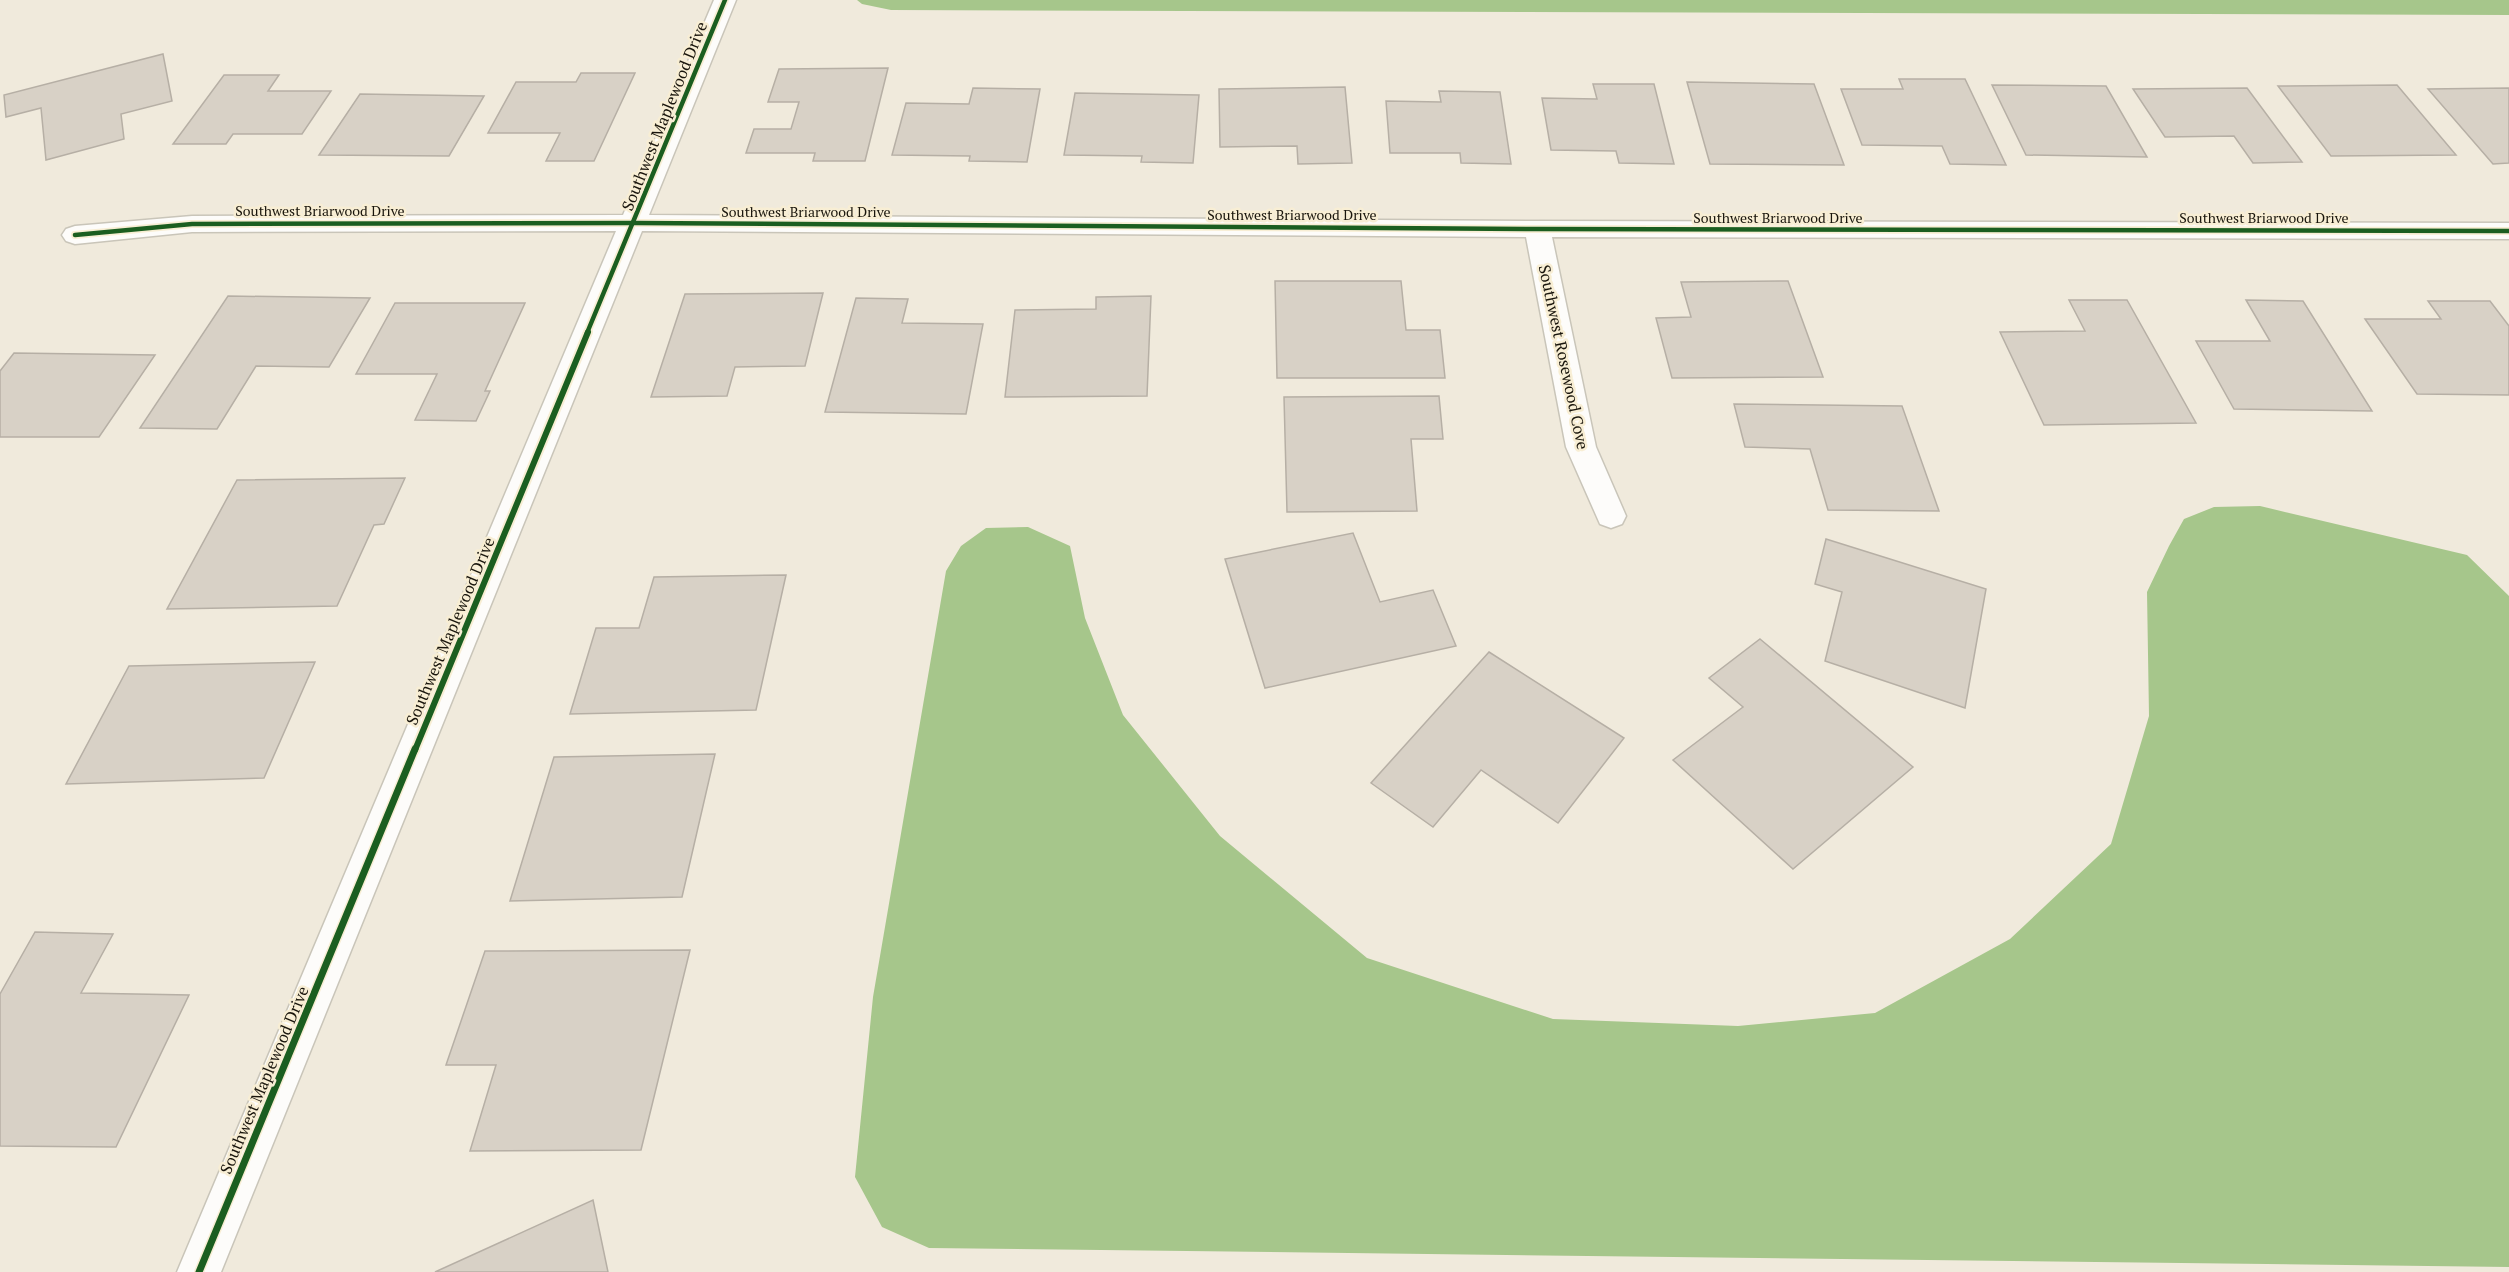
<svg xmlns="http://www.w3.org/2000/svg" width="2509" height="1272" viewBox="0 0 2509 1272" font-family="'PT Serif',serif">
<rect width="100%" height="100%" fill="#f0eadc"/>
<g fill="#a6c68b">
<path d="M857,0H2509V15L891,10L862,4Z"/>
<path d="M2260,506L2467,555L2509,596V1267L929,1248L882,1227L855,1177L873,997L946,571L961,546L986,528L1028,527L1070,546L1085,618L1123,715L1220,836L1367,958L1553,1019L1738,1026L1875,1013L2010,939L2111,844L2149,716L2147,592L2169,546L2184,519L2214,507Z"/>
</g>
<g fill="#d8d1c6" stroke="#b6afa5" stroke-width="1.5">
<path d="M163,54L172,101L121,114L124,139L46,160L41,108L6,117L4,95Z"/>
<path d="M888,68L865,161H813L815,153H746L754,129H791L799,102H768L779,69Z"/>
<path d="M581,73H635L594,161H546L560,133H488L516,82H576Z"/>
<path d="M224,75H279L268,91H331L302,134H233L226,144H173Z"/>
<path d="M1899,79H1965L2006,165L1950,164L1942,146L1862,145L1841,89H1903Z"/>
<path d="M1687,82L1814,84L1844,165L1710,164Z"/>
<path d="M1593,84H1654L1674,164L1619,163L1616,151L1551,150L1542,98L1597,99Z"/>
<path d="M1992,85L2106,86L2147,157L2026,155Z"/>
<path d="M2397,85L2456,155L2331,156L2278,86Z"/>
<path d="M1345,87L1352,163L1298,164L1297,146L1220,147L1219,89Z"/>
<path d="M973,88L1040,89L1027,162L969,161L970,156L892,155L906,103L969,104Z"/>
<path d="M2247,88L2302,162L2253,163L2234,136L2165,137L2133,89Z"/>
<path d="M2509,88V163L2493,164L2428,89Z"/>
<path d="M1439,91L1500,92L1511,164L1461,163L1460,153H1390L1386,101L1441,102Z"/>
<path d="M1075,93L1199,95L1193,163L1141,162L1142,156L1064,155Z"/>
<path d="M360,94L484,96L449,156L319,155Z"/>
<path d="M1275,281H1401L1406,330H1440L1445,378H1277Z"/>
<path d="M1788,281L1823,377L1672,378L1656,318L1691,317L1681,282Z"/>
<path d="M823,293L805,366L735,367L727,396L651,397L685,294Z"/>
<path d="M228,296L370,298L329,367L256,366L217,429L140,428Z"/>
<path d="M1151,296L1147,396L1005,397L1015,310L1096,309V297Z"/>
<path d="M856,298L908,299L902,323L983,324L966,414L825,412Z"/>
<path d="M2069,300H2127L2196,423L2044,425L2000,332L2085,331Z"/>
<path d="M2246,300L2303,301L2372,411L2234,409L2196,341H2270Z"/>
<path d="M2428,301H2490L2509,326V395L2417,394L2365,319H2441Z"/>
<path d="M395,303H525L485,391H490L476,421L415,420L437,374H356Z"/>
<path d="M14,353L155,355L99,437H0V371Z"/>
<path d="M1439,396L1443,439H1411L1417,511L1287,512L1284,397Z"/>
<path d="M1734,404L1902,406L1939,511L1828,510L1810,449L1745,447Z"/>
<path d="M405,478L384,524L374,525L337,606L167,609L237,480Z"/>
<path d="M1353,533L1380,602L1433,590L1456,646L1265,688L1225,559Z"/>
<path d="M1826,539L1986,589L1965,708L1825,661L1842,592L1815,584Z"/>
<path d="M786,575L756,710L570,714L596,628H639L654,577Z"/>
<path d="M1760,639L1913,767L1793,869L1673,760L1743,707L1709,678Z"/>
<path d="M1489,652L1624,738L1558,823L1481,770L1433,827L1371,783Z"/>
<path d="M315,662L264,778L66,784L129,666Z"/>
<path d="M715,754L682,897L510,901L554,757Z"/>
<path d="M35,932L113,934L81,993L189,995L116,1147L0,1146V994Z"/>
<path d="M690,950L641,1150L470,1151L496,1065H446L485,951Z"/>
<path d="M593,1200L608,1272H435Z"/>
</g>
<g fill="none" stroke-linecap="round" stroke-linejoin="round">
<defs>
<path id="minor" d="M714,0H736L649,215L1537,221L2509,223V239L1552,237L1596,447L1626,516L1622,524L1611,528L1600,524L1566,447L1526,237L642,231L221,1272H177L616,231L192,232L75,244L66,241L62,235L66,229L75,226L192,216L623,215Z"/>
</defs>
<use href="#minor" stroke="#c9c5b9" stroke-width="3"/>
<use href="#minor" fill="#fdfcfa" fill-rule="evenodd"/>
<defs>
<g id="cycleway-far2">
<path d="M75,235L192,224L634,223L1537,229L2509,231"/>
<path d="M587,333L725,0"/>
</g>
<path id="cycleway-far1" d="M415,750L588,332"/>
<path id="cycleway" d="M199,1272L415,749"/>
</defs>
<use href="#cycleway-far2" stroke="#f8eed4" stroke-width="8"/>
<use href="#cycleway-far1" stroke="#f8eed4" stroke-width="10"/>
<use href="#cycleway" stroke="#f8eed4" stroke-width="10"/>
<use href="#cycleway-far2" stroke="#1b5e20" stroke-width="4.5"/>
<use href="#cycleway-far1" stroke="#1b5e20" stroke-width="6"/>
<use href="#cycleway" stroke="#1b5e20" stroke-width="7"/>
</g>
<g text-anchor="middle" stroke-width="5" stroke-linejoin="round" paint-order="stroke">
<g font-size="14" fill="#19150c" stroke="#f8eed4">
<text x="320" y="216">Southwest Briarwood Drive</text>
<text x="806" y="217">Southwest Briarwood Drive</text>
<text x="1292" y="220">Southwest Briarwood Drive</text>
<text x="1778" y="223">Southwest Briarwood Drive</text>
<text x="2264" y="223">Southwest Briarwood Drive</text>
</g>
<g font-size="16" fill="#19150c" stroke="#f8eed4">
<text transform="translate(664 116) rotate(-68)" y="6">Southwest Maplewood Drive</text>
<text transform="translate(1564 357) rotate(78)" y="6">Southwest Rosewood Cove</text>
<text transform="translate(450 631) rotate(-67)" y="6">Southwest Maplewood Drive</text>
<text transform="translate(264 1080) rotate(-67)" y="6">Southwest Maplewood Drive</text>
</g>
</g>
</svg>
